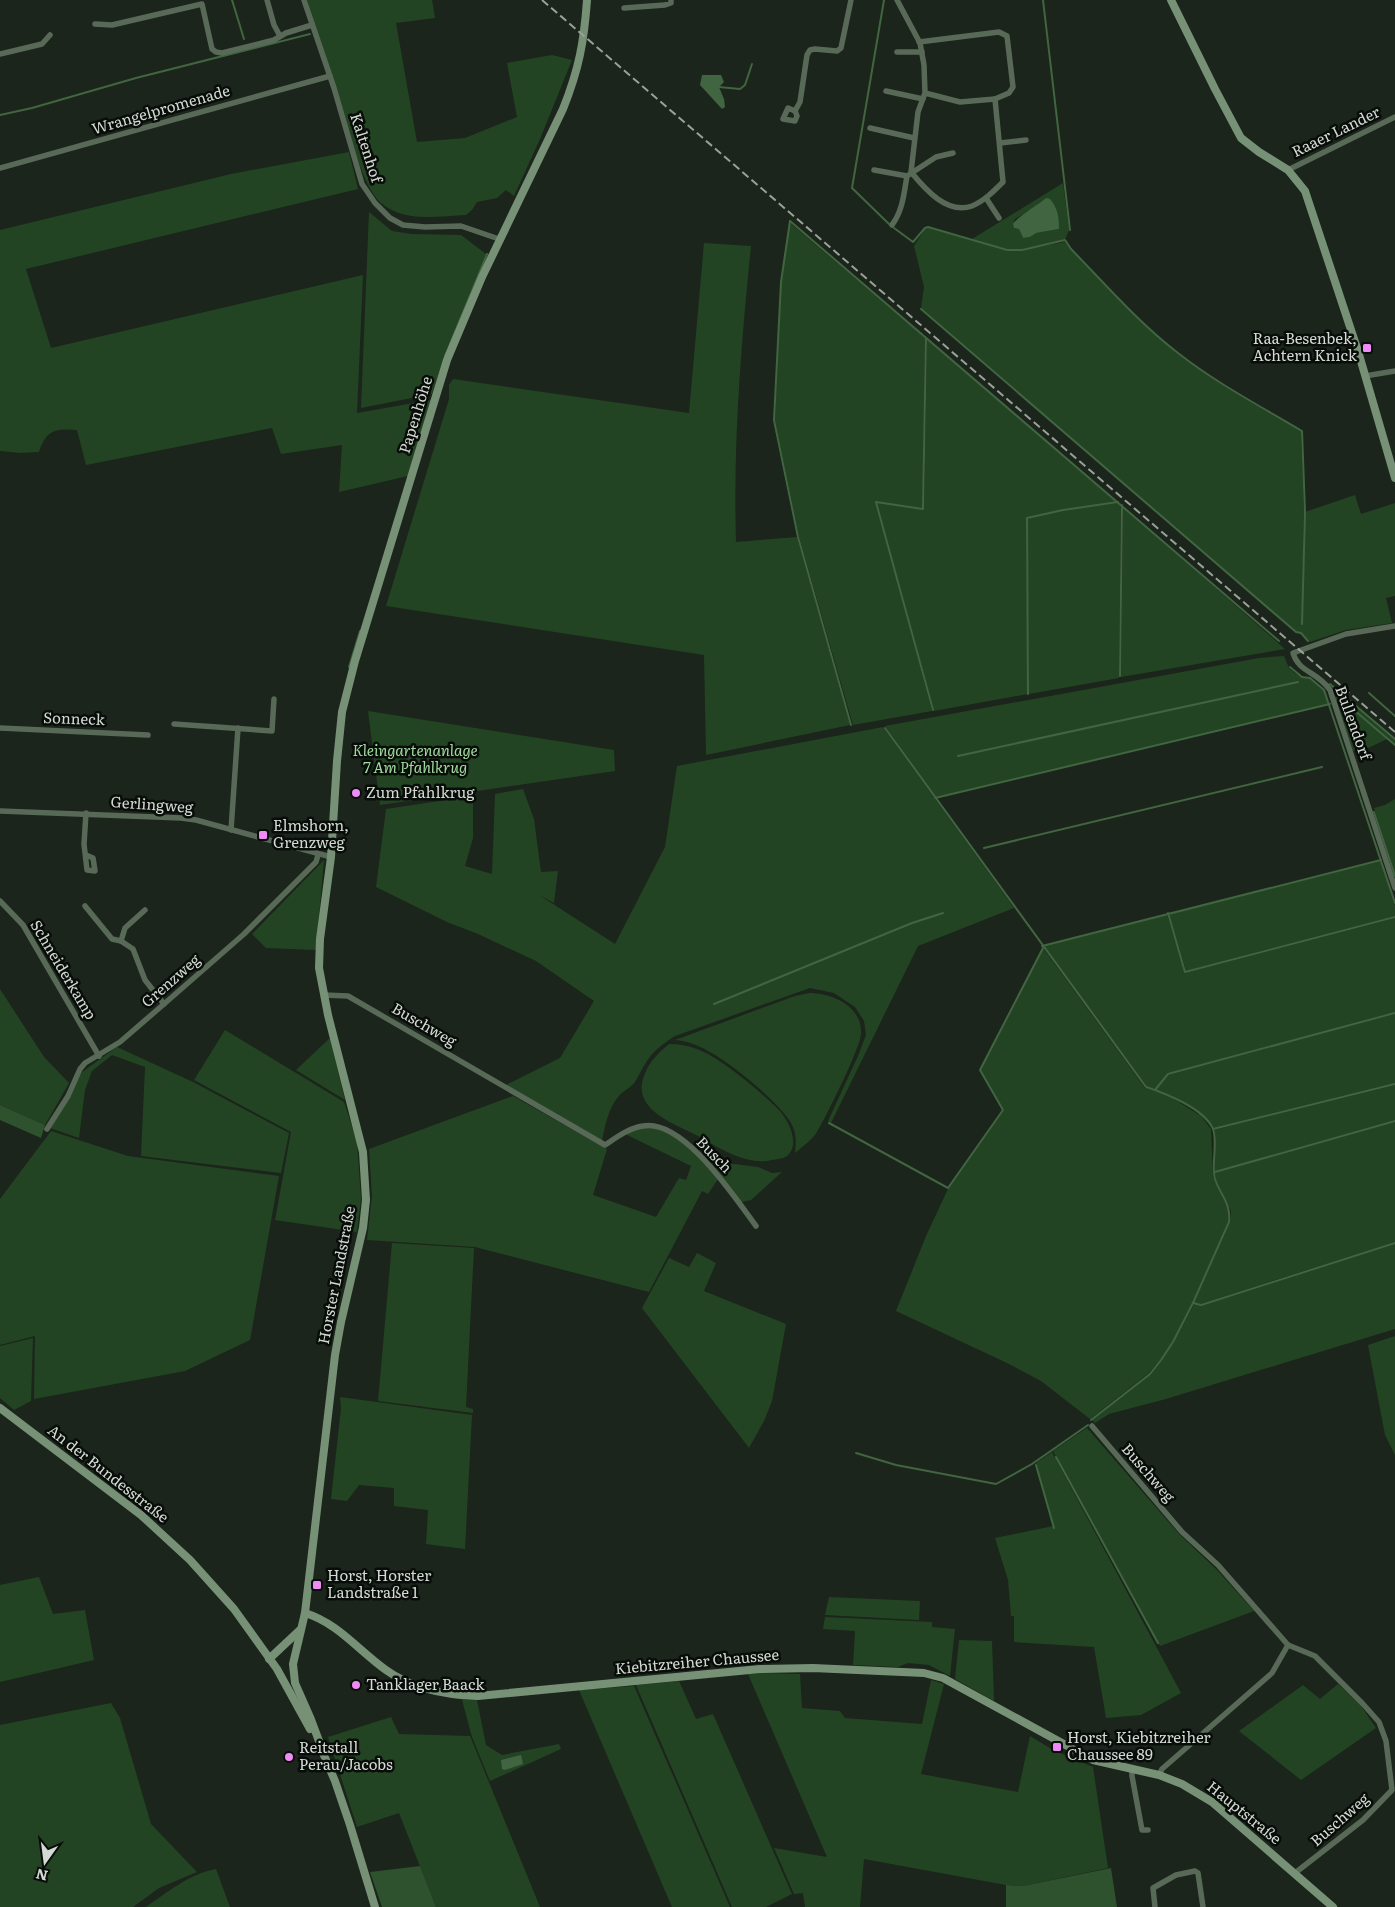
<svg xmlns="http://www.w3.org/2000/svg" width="1395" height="1907" viewBox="0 0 1395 1907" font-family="Literata,serif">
<rect width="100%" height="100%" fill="#1b251b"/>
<g fill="#234423" fill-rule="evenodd">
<path d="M307,0H432L435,18L396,23L417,142L465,138L517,117L507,63L552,55L572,60L540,139L514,196L506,190L497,198L477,202L472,210L466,215C437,216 405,223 381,203C362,187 346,123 338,98C328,65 317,33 307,0Z"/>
<path d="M349,152L358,189L26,269L51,348L363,275L357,413L431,400L408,476L339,492L342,445L281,454L272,428L86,465L77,430C55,428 46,430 39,452L20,453L0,451V230L231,174Z"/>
<path d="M1063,183L1069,230L1065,240L1022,249L1007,250L972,239ZM1046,198L1059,229L1035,233L1030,237L1023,238L1019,229L1014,228L1013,224L1015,219L1029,211Z"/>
<path d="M369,212L392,231L412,234L461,235L486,254L446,351L432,394L361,408Z"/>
<path d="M790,223L925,338L923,508L876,502L932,711L853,725L799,537L775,420L781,282Z"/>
<path d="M929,228L1007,251L1022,250L1065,242L1071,250C1105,286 1139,323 1178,354C1216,384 1259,407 1301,431L1304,512L1302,611L1305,512L1355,495L1361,514L1395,503V596L1386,598L1392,623L1346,630L1310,642L1302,633L1296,632L921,308L924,287L914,246L925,229Z"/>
<path d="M704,243L751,246C741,345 733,443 736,542L797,537L850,725L706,755L704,655L386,606L449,399V385L453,379L689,413Z"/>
<path d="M927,339L1117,502L1064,509L1026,518L1028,694L934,711L877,502L924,509Z"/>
<path d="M1118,503L1121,506L1119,678L1029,694L1027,519L1063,510Z"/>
<path d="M1123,507L1285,649L1121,677Z"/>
<path d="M1284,656L1289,668L1296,674L1310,679L1324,691L1329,704L935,798L885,726L1259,658Z"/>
<path d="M1327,682L1395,740V744L1334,692Z"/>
<path d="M1336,695L1387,739L1364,750L1362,747L1353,751L1335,698Z"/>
<path d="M368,711L614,750L615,771L380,805Z"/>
<path d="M883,727L1014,908L918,946L831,1123L828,1121L858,1056L866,1035L864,1021L855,1007L834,993L810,988L675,1036C649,1053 650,1056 635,1082C631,1088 622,1091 618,1097C608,1109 605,1126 602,1141L506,1085L560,1058L594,1001L536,961L478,934L447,922L376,887L386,809L473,796V838L465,866L492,874L495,794L523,789L534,819L541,872L558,871L554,903L539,895L615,944L665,847L677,766Z"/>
<path d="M1395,799V873L1374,808L1385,805Z"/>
<path d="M324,860L316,950L266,948L252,934Z"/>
<path d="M1381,861L1395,906V916L1186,971L1169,914Z"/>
<path d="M1167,914L1185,973L1395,918V1013L1168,1074L1155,1089L1146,1087L1043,946Z"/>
<path d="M1043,948L1145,1088L1166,1094L1201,1116L1211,1129L1213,1177L1230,1211L1228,1222L1193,1303L1173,1342L1160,1360L1149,1373L1090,1419L1041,1381L1007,1363L896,1311L926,1236L948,1189L1004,1110L980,1070Z"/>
<path d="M0,989L44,1057L69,1083L45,1125L0,1105Z"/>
<path d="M809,993C832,993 862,1006 861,1033C861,1047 826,1117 817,1132C812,1140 802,1147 795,1153C796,1143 797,1133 791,1123C779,1102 730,1062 708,1051C698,1045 687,1041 675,1040L795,996Z"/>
<path d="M1395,1014V1084L1213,1129C1199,1111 1178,1096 1156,1090L1168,1075Z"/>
<path d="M225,1030L344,1102L357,1141L361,1199L357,1232L275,1220L291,1132L194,1080Z"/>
<path d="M330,1038L345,1100L296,1070Z"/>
<path d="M669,1044C682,1044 694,1047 706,1053C726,1063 761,1092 778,1109C788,1119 801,1144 787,1156C783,1159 777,1159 772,1160C747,1166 719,1148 698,1136C675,1124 631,1110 644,1076C649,1062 658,1053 669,1044Z"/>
<path d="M117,1047L193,1082L289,1133L281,1173L141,1156L145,1067L112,1055L92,1071L85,1090L79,1138L50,1128L82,1072Z"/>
<path d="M1395,1085V1120L1215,1172L1214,1130Z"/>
<path d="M513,1096L607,1149L593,1195L656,1217L679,1178L686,1180L691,1166L625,1134C631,1132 637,1129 643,1128C673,1123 701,1159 718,1179L708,1194L702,1191L649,1292L475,1247L367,1240L372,1196L369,1149Z"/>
<path d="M1395,1121V1242L1200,1304L1194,1303L1230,1222L1231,1211L1215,1177V1173Z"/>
<path d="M51,1131L128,1156L279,1176L250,1340L185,1371L34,1399L35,1336L0,1345V1199Z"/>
<path d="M734,1164L758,1167L772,1173L782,1172L751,1200L741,1202L713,1165Z"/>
<path d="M392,1243L474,1248L466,1407L473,1409V1413L378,1401Z"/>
<path d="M1395,1243V1329L1166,1399L1109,1414L1095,1423L1092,1420L1150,1374L1174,1342L1194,1304L1200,1305Z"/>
<path d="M697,1253L716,1263L704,1291L786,1324L772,1401L764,1421L749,1448L642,1308L669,1258L689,1267Z"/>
<path d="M1395,1336V1455L1385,1435L1368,1345Z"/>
<path d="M33,1338L31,1401L14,1410L0,1398V1346Z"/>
<path d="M340,1397L472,1415L465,1549L426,1544L428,1510L394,1506V1488L359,1485L347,1501L331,1499L341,1408Z"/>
<path d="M1087,1428L1179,1534L1217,1570L1254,1611L1160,1646L1053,1451Z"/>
<path d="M1052,1452L1181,1693L1141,1715L1106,1718L1094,1647L1014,1642V1616H1011L1008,1580L995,1538L1053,1526L1054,1528L1036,1463Z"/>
<path d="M39,1577L53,1614L85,1610L94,1660L0,1682V1585Z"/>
<path d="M829,1597L920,1601L919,1620L825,1615Z"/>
<path d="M825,1617L932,1622V1627L955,1629L950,1676L929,1665L908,1663L898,1667L853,1665L855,1631L823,1629Z"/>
<path d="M959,1640L992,1641L994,1701L955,1679Z"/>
<path d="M761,1673L800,1674L802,1708L840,1711L845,1718L922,1724L931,1680L944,1684L921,1774L1018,1792L1030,1736L1053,1750L1093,1767L1108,1868L1023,1886L1006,1885L864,1859L860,1907H805L803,1893L794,1894L774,1848L827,1857L748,1674Z"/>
<path d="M679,1681L696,1719L713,1714L792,1894L766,1907H732L636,1685Z"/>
<path d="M1338,1684L1361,1706L1376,1728L1301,1780L1239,1731L1303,1685L1320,1699Z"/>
<path d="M634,1686L730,1907H672L579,1690Z"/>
<path d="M462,1700H477L486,1745L502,1755L559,1744L561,1749L490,1781L472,1737Z"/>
<path d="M111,1703L120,1718L151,1824L197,1872L159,1888L133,1907H0V1725Z"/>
<path d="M391,1717L399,1734L470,1736L540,1907H436L399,1813L357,1827L328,1737Z"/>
<path d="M216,1869L230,1907H146C166,1893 191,1873 216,1869Z"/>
</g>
<g fill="#2e512e">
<path d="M0,1105L45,1125L41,1138L0,1120Z"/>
<path d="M420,1866L436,1907H382L370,1872Z"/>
<path d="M1111,1868L1117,1907H1006V1885L1023,1886Z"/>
</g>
<g fill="#416541">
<path d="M702,75H721L724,82L719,87L724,99L725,107L722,109L700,85Z"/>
<path d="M1046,198L1050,199C1058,208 1059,218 1059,229L1036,233L1030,237L1023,238L1019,229L1014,228L1013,224C1015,219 1039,204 1046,198Z"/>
<path d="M521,1755L523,1764L505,1770L502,1769L501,1760Z"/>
</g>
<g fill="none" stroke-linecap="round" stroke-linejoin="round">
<g stroke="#416541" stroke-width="2">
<path d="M232,0L244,39"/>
<path d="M884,0L852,188L889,224"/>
<path d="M1043,0L1070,230"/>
<path d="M719,87L740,89L745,85L752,64"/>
<path d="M0,115L32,108L136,78L310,34"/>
<path d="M790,221L1279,641"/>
<path d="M790,221L781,282L774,420L798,537L851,725"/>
<path d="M894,228L913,242L925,228L928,227L1007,250H1022L1065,240L1071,249C1106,285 1139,323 1178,353C1216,383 1260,406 1302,431L1305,512L1302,624"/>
<path d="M921,309L1296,632L1301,633L1308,641"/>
<path d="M926,338L923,509L876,502L933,710"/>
<path d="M445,356L487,254"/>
<path d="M349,667L360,631"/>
<path d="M1290,667L1302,677L1310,678L1324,690L1395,903"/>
<path d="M1120,676L1122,505"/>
<path d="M1330,684L1395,739"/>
<path d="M1369,693L1395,716"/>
<path d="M1028,694L1027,518L1063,510L1118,502"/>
<path d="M1340,698L1395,745"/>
<path d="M885,728L1146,1087C1165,1093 1205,1109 1213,1129C1218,1142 1211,1166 1215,1179C1221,1196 1231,1203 1229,1222L1193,1303L1173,1342L1161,1360L1150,1374L1091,1420"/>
<path d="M958,756L1298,682"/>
<path d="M935,798L1330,704"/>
<path d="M1374,812L1395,876"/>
<path d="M984,848L1322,767"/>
<path d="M1168,913L1185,972L1395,917"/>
<path d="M1042,946L1381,860"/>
<path d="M714,1004L912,923L943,913"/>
<path d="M1155,1090L1168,1074L1395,1013"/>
<path d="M829,1123L948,1188L1003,1110L980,1070L1043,948"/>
<path d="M1213,1129L1395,1084"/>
<path d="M1215,1172L1395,1121"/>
<path d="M1193,1303L1201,1305L1395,1243"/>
<path d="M856,1453L896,1465L996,1484L1032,1464L1088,1425"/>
<path d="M1056,1457L1158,1643"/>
<path d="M1036,1465L1054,1528"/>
</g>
<g stroke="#596958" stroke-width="5.5">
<path d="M267,0L274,25L280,36"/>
<path d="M304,0L334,88L362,184L375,203L390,218L403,225L425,227L461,226L499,239"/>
<path d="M897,0L920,43L924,65L925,93L918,112L911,172C925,189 947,215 972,206C984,201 994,191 1003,182L995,99L960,102L925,93"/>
<path d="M624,8L665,5L671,3V0"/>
<path d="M95,24L112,25L202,4L212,49L216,52L222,53L274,40L286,33L312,25"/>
<path d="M919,42L999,32L1007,36L1013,87L1009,93L995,99"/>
<path d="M897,52H922"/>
<path d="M0,54L42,44L50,35"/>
<path d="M886,91L923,99"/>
<path d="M795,111L788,108L783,119L795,121L797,116L795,111L800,102L807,55L810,50L815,49L837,51L841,48L851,0"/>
<path d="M870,128L914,138"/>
<path d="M1000,143L1026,140"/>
<path d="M0,168L330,76"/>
<path d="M874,170L907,176"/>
<path d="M1288,170L1395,117"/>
<path d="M986,198L999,218"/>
<path d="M892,225C903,210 904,193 907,176L936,157L953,153"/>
<path d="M1365,376L1395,371"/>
<path d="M1395,626L1346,634L1293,653C1299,673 1317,671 1330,690L1395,888"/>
<path d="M174,724L272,731L274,699"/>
<path d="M0,728L148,735"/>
<path d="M0,811L181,818L196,820L331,857"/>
<path d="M86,813L84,844L87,870L95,871L93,858L86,855"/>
<path d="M231,830L238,728"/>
<path d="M0,901L23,925L99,1056"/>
<path d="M85,906L112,939L121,941"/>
<path d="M145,910L125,928L121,941L133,949L145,980L164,1004"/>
<path d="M324,995L348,996L605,1145C617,1137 629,1128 643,1126C683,1118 735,1198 756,1226"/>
<path d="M47,1129L68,1096L80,1069L85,1063L120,1042L164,1004L244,934L316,862L318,855"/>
<path d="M1092,1426L1182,1532L1218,1565L1288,1645L1315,1656L1363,1704L1379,1722L1386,1741L1392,1790L1363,1820L1295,1873"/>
<path d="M1132,1769V1776L1142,1830H1148"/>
<path d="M1159,1775L1162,1769L1272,1673L1288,1645"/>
<path d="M1155,1907L1153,1888L1176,1875L1195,1871L1198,1873L1203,1907"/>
</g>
<g stroke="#779177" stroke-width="8">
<path d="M1171,0L1215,89L1241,138L1259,152L1288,170L1305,191L1358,351L1395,478"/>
<path d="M0,1408L141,1515L190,1560L234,1609L277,1669L310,1729"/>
<path d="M305,1613C338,1623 359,1651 386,1670C412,1689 447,1695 478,1696L760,1669L813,1668L924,1673L943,1678L1093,1760L1159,1775L1182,1784L1212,1802L1333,1907"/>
<path d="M269,1659L300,1630"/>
<path d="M320,1746L335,1781L350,1825L375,1907"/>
<path d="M322,1749L310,1717L295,1683L293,1664L305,1613L335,1355L341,1322L363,1228L366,1200L363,1152L328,1015L319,968L320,939L331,857L337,761L342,712L355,661L447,360L482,277L563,109C579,69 584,42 587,0"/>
</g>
<path stroke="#99a199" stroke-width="2" stroke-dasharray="8 4" stroke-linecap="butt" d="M542,0L1395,732"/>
</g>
<g fill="#ef8bf7" stroke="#090d09" stroke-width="2">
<rect x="1362" y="343" width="10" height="10" rx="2.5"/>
<circle cx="356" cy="793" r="5"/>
<rect x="258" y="830" width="10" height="10" rx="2.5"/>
<rect x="312" y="1580" width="10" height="10" rx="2.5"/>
<circle cx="356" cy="1685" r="5"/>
<rect x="1052" y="1742" width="10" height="10" rx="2.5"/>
<circle cx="289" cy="1757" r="5"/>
</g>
<g text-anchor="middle" stroke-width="5" stroke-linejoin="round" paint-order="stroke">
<g font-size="15" fill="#d3dad3" stroke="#090d09">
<text transform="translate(161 110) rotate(-16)" y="5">Wrangelpromenade</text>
<text transform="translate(1336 132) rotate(-26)" y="5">Raaer Lander</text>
<text transform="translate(366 148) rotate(72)" y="5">Kaltenhof</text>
<text transform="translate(416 415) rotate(-73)" y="5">Papenhöhe</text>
<text transform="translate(74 719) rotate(2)" y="5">Sonneck</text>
<text transform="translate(1353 723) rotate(70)" y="5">Bullendorf</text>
<text transform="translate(152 805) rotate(4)" y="5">Gerlingweg</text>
<text transform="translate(63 970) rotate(59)" y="5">Schneiderkamp</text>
<text transform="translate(171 981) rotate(-41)" y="5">Grenzweg</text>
<text transform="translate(424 1025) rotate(30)" y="5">Buschweg</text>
<text transform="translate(714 1155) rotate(46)" y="5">Busch</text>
<text transform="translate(337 1275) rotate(-79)" y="5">Horster Landstraße</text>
<text transform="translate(1148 1473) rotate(49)" y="5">Buschweg</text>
<text transform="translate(108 1474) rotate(38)" y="5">An der Bundesstraße</text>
<text transform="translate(697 1662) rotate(-5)" y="5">Kiebitzreiher Chaussee</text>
<text transform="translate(1244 1813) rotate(39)" y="5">Hauptstraße</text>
<text transform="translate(1340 1820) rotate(-41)" y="5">Buschweg</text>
</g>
<g font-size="15" fill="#d3dad3" stroke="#090d09" text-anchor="start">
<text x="1357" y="344" text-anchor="end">Raa-Besenbek,<tspan x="1357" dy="17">Achtern Knick</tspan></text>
<text x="366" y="798">Zum Pfahlkrug</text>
<text x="273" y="831">Elmshorn,<tspan x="273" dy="17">Grenzweg</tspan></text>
<text x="327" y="1581">Horst, Horster<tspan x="327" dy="17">Landstraße 1</tspan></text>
<text x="366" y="1690">Tanklager Baack</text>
<text x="1067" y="1743">Horst, Kiebitzreiher<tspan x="1067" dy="17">Chaussee 89</tspan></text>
<text x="299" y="1753">Reitstall<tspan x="299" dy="17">Perau/Jacobs</tspan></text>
</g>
<g font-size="15" font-style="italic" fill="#a1db9f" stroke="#090d09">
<text x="415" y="756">Kleingartenanlage<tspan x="415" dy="17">7 Am Pfahlkrug</tspan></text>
</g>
</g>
<g transform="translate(45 1862) rotate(194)" stroke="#090d09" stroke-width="4" paint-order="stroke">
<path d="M0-4L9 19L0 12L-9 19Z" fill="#d3dad3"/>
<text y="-8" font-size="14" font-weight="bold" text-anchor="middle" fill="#d3dad3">N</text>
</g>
</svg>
